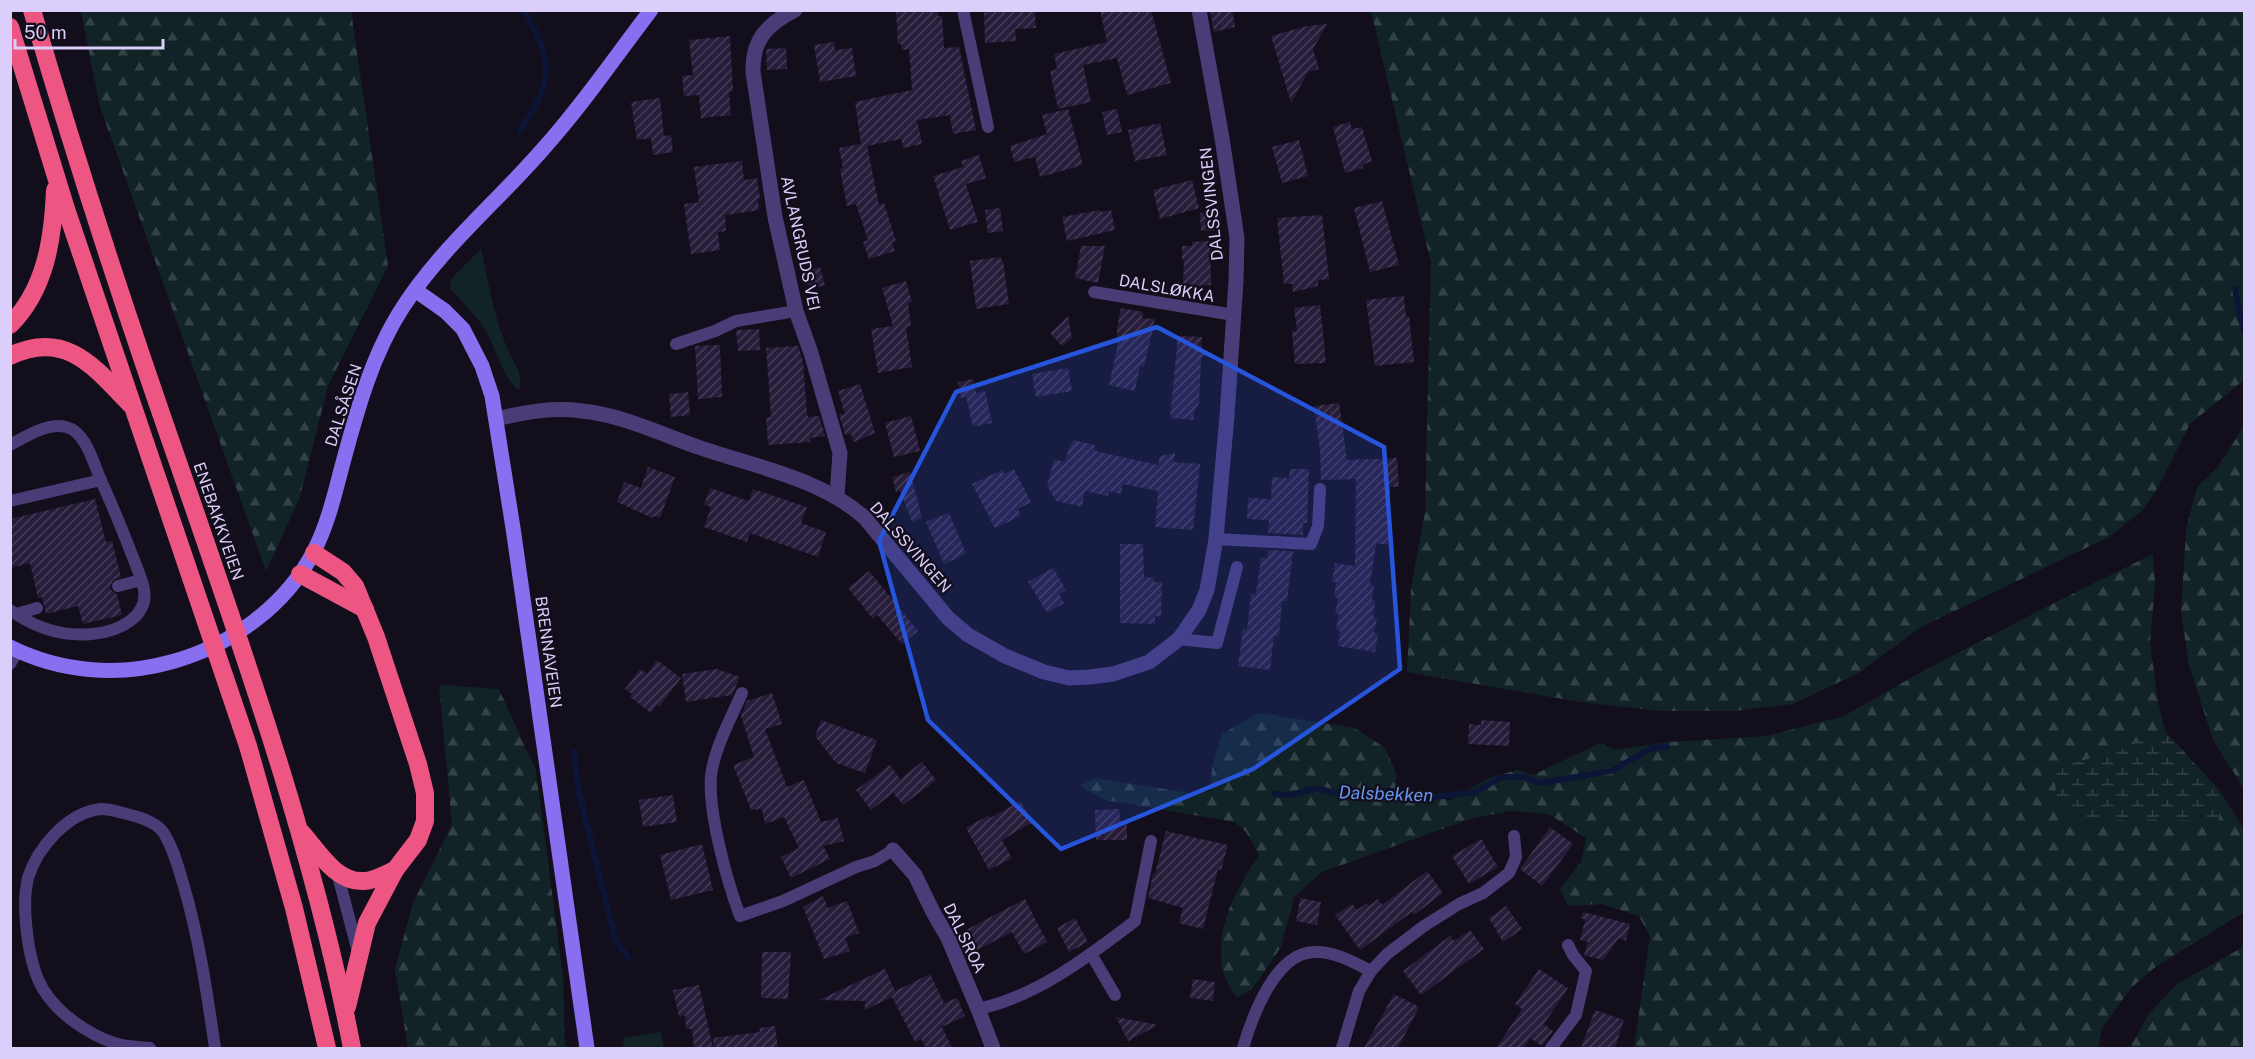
<svg xmlns="http://www.w3.org/2000/svg" width="2255" height="1059" viewBox="0 0 2255 1059" font-family="'Public Sans',sans-serif">
<defs>
<pattern id="forest-firs" width="22" height="20" patternUnits="userSpaceOnUse" patternTransform="scale(1.5)"><rect width="22" height="20" fill="#112326"/><path d="M5 1l3.5 6h-7zM16 11l3.5 6h-7z" fill="#334246"/></pattern>
<pattern id="wetland-marsh" width="20" height="14" patternUnits="userSpaceOnUse" patternTransform="scale(1.5)"><rect width="20" height="14" fill="#112326"/><path d="M1 5h8M5 5V1M11 12h8M15 12V8" fill="none" stroke="#334246"/></pattern>
<pattern id="building-hatch" width="6" height="6" patternUnits="userSpaceOnUse" patternTransform="scale(1.5)"><rect width="6" height="6" fill="#281c3b"/><path d="M-1 1l2-2M0 6l6-6M5 7l2-2" fill="none" stroke="#473c58"/></pattern>
</defs>
<rect width="100%" height="100%" fill="#130e1c"/>
<g fill="#112326">
<path d="M481,249C489,284 494,319 509,352C515,365 524,376 519,390C506,383 496,351 489,337C480,318 463,304 450,288L452,278Z"/>
<path d="M661,1032L664,1048H624L623,1038Z"/>
</g>
<g fill="url(#forest-firs)">
<path d="M81,11H351L388,266L328,386L299,500L266,571L100,107Z"/>
<path d="M1371,11H2244V380L2190,424L2157,489L2143,510L2109,537L1921,627L1860,672L1793,704L1734,711H1660L1580,702L1407,672L1411,588L1425,512L1431,263Z"/>
<path d="M2244,426V789L2213,740L2189,665L2181,612L2186,530L2197,487L2218,467Z"/>
<path d="M2153,554L2155,584L2150,643L2158,702L2165,731L2117,751L2079,822L2137,819L2219,820V790L2244,829V912L2154,968L2131,988L2102,1028L2098,1048H1634L1650,936L1639,916L1601,904L1568,906L1560,889L1581,862L1586,838L1549,814L1510,811L1470,819L1322,872L1294,897L1281,947L1252,989L1236,998C1232,989 1224,978 1222,968C1216,926 1236,889 1259,855L1246,832L1235,822L1105,800L1080,786L1094,778L1190,793L1210,791L1212,768L1222,734L1258,713L1355,728L1385,748L1396,773V790L1450,800L1489,778L1517,770L1533,775L1600,743L1615,750L1670,742L1766,736L1844,716L1925,670L2040,610Z"/>
<path d="M439,685L499,689L536,771L563,977L565,1048H408L395,969L413,903L452,824Z"/>
<path d="M2244,945V1048H2130L2148,1015L2177,984L2238,950Z"/>
</g>
<path fill="url(#wetland-marsh)" d="M2165,731L2219,790V821L2137,819L2079,822L2057,806L2054,768L2117,751Z"/>
<g fill="none" stroke-linecap="round" stroke-linejoin="round">
<g stroke="#0d1536" stroke-width="6">
<path d="M520,131C545,92 557,71 533,27C530,21 527,17 524,10"/>
<path d="M2235,289L2244,332"/>
<path d="M574,752L578,788L616,941L628,957"/>
<path d="M1274,794L1291,795L1316,788L1336,793L1392,791L1426,798L1475,792L1502,777H1523L1540,783L1611,771L1652,748L1667,747"/>
</g>
</g>
<g fill="url(#building-hatch)">
<path d="M896,10H938V16H942L944,48L959,47L976,130L953,134L950,115L917,120L922,144L903,148L901,139L867,146L879,205L884,203L896,241L892,242L895,251L869,259L863,242L868,240L856,204L847,206L840,169L843,168L839,148L861,144L855,102L912,90L909,49L902,50L901,44H898Z"/>
<path d="M999,10H1035L1036,28L1015,29L1016,41L985,43L984,13Z"/>
<path d="M1100,10H1151L1171,83L1127,95L1117,58L1083,65L1091,102L1058,109L1050,71L1057,69L1054,54L1107,42Z"/>
<path d="M1210,10H1232L1235,27L1214,32Z"/>
<path d="M1327,24L1313,49L1319,69L1308,72L1291,103L1271,36L1307,26Z"/>
<path d="M730,36L733,92H729L731,115L701,118L699,95L684,96L682,76L693,75L689,40Z"/>
<path d="M834,42L835,50L852,48L856,76L820,82L814,45Z"/>
<path d="M786,48L787,69L767,70L766,49Z"/>
<path d="M660,98L664,136L671,135L673,152L653,155L651,138L637,140L631,102Z"/>
<path d="M1068,109L1083,165L1040,177L1035,157L1014,162L1010,146L1047,134L1042,115Z"/>
<path d="M1117,109L1122,132L1107,135L1102,112Z"/>
<path d="M1350,122L1352,129L1362,127L1372,161L1362,165L1363,168L1345,173L1333,127Z"/>
<path d="M1160,123L1167,155L1135,161L1128,130Z"/>
<path d="M1299,140L1308,176L1282,183L1272,147Z"/>
<path d="M979,155L986,178L966,184L978,222L950,230L933,176L963,167L961,161Z"/>
<path d="M742,161L744,180L757,178L760,199H758L759,210L725,215L726,231L718,232L720,250L691,254L684,204L699,202L694,167Z"/>
<path d="M1192,180L1199,208L1160,219L1153,190Z"/>
<path d="M1382,201L1399,265L1370,272L1354,208Z"/>
<path d="M1000,208L1003,231L988,233L985,210Z"/>
<path d="M1100,210L1101,212L1111,210L1115,230L1067,241L1062,217Z"/>
<path d="M1220,212L1221,230L1201,231L1200,213Z"/>
<path d="M1322,215L1329,279L1318,280V286L1293,292L1292,284H1284L1277,218Z"/>
<path d="M1210,241L1211,285L1183,286L1184,260H1182V246H1192V242Z"/>
<path d="M1081,246H1105L1098,283L1075,278Z"/>
<path d="M1001,257V260H1003L1009,304L976,309L970,261Z"/>
<path d="M820,267L825,285L809,290L803,272Z"/>
<path d="M906,281L912,302L908,303L911,326L906,327L912,367L878,373L871,329L893,326L882,288Z"/>
<path d="M1404,296L1406,317L1409,316L1414,362L1375,366L1366,300Z"/>
<path d="M1320,305L1326,363L1295,364L1292,331H1297L1294,308Z"/>
<path d="M1121,308L1143,312L1142,318L1155,319L1144,367L1140,366L1135,391L1109,385L1117,348V328Z"/>
<path d="M1068,316L1072,338L1062,346L1050,333Z"/>
<path d="M759,329L760,350L738,351L736,330Z"/>
<path d="M1178,336L1202,337L1201,349L1205,355L1201,358L1199,404L1196,407L1193,420L1170,418Z"/>
<path d="M720,345L722,397L698,399L695,346Z"/>
<path d="M798,346L803,361L807,414L808,417L819,416L825,436L810,438V442L768,445L766,417H771L766,348Z"/>
<path d="M1068,368L1072,391L1036,397L1032,374Z"/>
<path d="M973,379L976,393L985,391L992,423L973,427L966,397L961,398L958,382Z"/>
<path d="M860,384L875,433L854,442L851,434L845,435L839,414H845L838,391Z"/>
<path d="M688,392L690,415L671,417L669,394Z"/>
<path d="M1339,403L1347,460L1397,458L1399,487H1390L1389,544H1376L1370,584L1374,585L1372,600L1375,601L1373,617L1377,618L1374,633H1378L1375,652L1338,646L1340,630H1336L1339,614H1335L1338,598L1334,597L1336,582L1332,581L1335,563L1355,566L1356,479L1321,480L1320,449L1314,406Z"/>
<path d="M911,416L920,451L894,457L885,423Z"/>
<path d="M1073,440L1095,445V451L1158,465L1160,456L1175,453L1174,462L1200,464L1193,530L1155,527L1158,491L1123,484L1121,494L1109,491L1108,496L1085,491L1082,507L1056,501L1047,486L1054,459L1065,462L1070,444L1072,445Z"/>
<path d="M648,467L675,477L660,518L654,516L652,518L617,502L624,482L641,488Z"/>
<path d="M1014,469L1031,502L1018,509L1021,516L995,528L972,484L1002,470L1004,474Z"/>
<path d="M1290,469H1309L1307,523H1303V535L1268,533L1269,520L1247,519L1248,498L1271,499L1272,477L1289,478Z"/>
<path d="M910,472L922,518L912,522L900,491L896,492L892,477Z"/>
<path d="M710,488L749,501L753,489L807,507L801,523L826,532L818,557L750,533L747,542L704,527L711,507L704,505Z"/>
<path d="M95,499L106,542L112,541L121,577L113,580L110,588L113,592L117,594L122,615L83,624L78,606L46,614L42,597L38,598L30,563L10,568V519Z"/>
<path d="M949,513L966,554L944,564L926,522Z"/>
<path d="M1120,544H1143L1144,577L1154,578V582H1162L1161,617L1155,616V624L1120,623Z"/>
<path d="M1268,550L1293,551L1287,601H1282L1279,636H1274L1270,670L1238,666L1243,629H1247L1251,594H1256L1261,557L1268,558Z"/>
<path d="M1053,568L1066,590L1059,594L1064,603L1047,613L1028,582Z"/>
<path d="M869,571L918,631L902,644L877,615L873,619L848,588Z"/>
<path d="M657,660L681,678L659,707L657,705L651,713L630,697L632,694L625,689L640,669L647,674Z"/>
<path d="M717,669L740,677L732,695L686,702L682,674Z"/>
<path d="M772,693L782,724L765,729L787,787L804,780L821,822L838,818L844,841L823,846L830,859L791,878L781,857L799,848L784,817L765,824L762,809L751,810L733,765L754,757L741,716L747,701Z"/>
<path d="M821,720L877,740L865,773L836,763L815,736Z"/>
<path d="M1481,720L1510,722L1509,746L1468,744L1469,724L1481,725Z"/>
<path d="M922,762L936,780L903,805L893,793L871,810L856,790L890,765L900,779Z"/>
<path d="M673,795L677,822L643,827L639,800Z"/>
<path d="M1020,801L1033,822L1002,840L1012,858L989,870L966,828L989,815L990,818Z"/>
<path d="M1119,809L1120,821H1127V840H1096L1095,810Z"/>
<path d="M1550,827L1573,844L1542,886L1520,869Z"/>
<path d="M1166,831L1228,845L1221,870L1218,869L1203,929L1179,923L1183,908L1148,898L1153,874H1155Z"/>
<path d="M1481,839L1498,867L1469,884L1452,856Z"/>
<path d="M702,844L713,890L671,900L660,855Z"/>
<path d="M1427,871L1443,893L1414,915L1412,912L1360,950L1335,915L1352,904L1357,910L1367,903L1369,906L1378,899L1382,905Z"/>
<path d="M823,896L828,908L847,901L859,933L845,938L850,951L824,959L803,907Z"/>
<path d="M1300,898L1321,902L1317,925L1296,921Z"/>
<path d="M1025,899L1047,942L1024,954L1012,932L977,950L966,930Z"/>
<path d="M1506,906L1522,929L1503,942L1489,918Z"/>
<path d="M1583,912L1630,924L1626,941L1619,938L1603,960L1584,955L1588,942L1580,940L1585,920L1581,918Z"/>
<path d="M1075,918L1088,942L1069,952L1057,928Z"/>
<path d="M1470,930L1484,949L1421,995L1403,971L1450,936L1454,941Z"/>
<path d="M762,952H791L788,999L761,998Z"/>
<path d="M885,969L895,991L930,974L944,1003L957,998L965,1016L942,1027L952,1048H926L921,1039L915,1042L892,997L865,1010V1001L819,1000Z"/>
<path d="M1539,969L1568,988L1544,1024L1553,1031L1542,1046L1530,1038L1524,1048H1496L1522,1009L1515,1004Z"/>
<path d="M1193,979L1215,982L1213,1001L1190,998Z"/>
<path d="M699,985L713,1048H694L692,1029H686L685,1015L679,1017L673,990Z"/>
<path d="M1394,994L1419,1007L1398,1048H1364Z"/>
<path d="M1595,1010L1624,1020L1615,1048H1581Z"/>
<path d="M1116,1017L1158,1025L1128,1041Z"/>
<path d="M775,1026L778,1048H714L713,1038L760,1032L759,1028Z"/>
</g>
<g fill="none" stroke-linecap="round" stroke-linejoin="round">
<g stroke="#4a3d77" stroke-width="12">
<path d="M963,10L988,127"/>
<path d="M1094,292L1234,315"/>
<path d="M676,344L715,331L736,321L796,311"/>
<path d="M10,445C25,437 48,422 66,427C87,432 94,466 102,483C111,502 119,522 127,542C132,556 139,571 143,585C152,617 117,632 92,634C61,637 35,628 10,610"/>
<path d="M10,501L101,480"/>
<path d="M1216,539L1311,544L1318,526L1320,489"/>
<path d="M118,586L141,580"/>
<path d="M17,614L37,608"/>
<path d="M1179,639L1217,643L1237,567"/>
<path d="M10,664L18,650"/>
<path d="M742,693C731,718 714,749 711,776C708,813 727,881 740,916L783,901L856,867L875,861L893,850"/>
<path d="M337,872L358,952"/>
<path d="M1094,959L1115,995"/>
<path d="M1371,971L1387,954L1424,926L1459,904L1483,893L1509,873L1516,857L1514,836"/>
<path d="M978,1009C1036,997 1089,956 1135,921L1151,841"/>
<path d="M150,1048C139,1047 125,1047 114,1043C88,1034 58,1014 43,989C28,964 21,907 28,878C37,848 68,812 101,809C107,809 116,811 123,813C136,816 155,821 163,832C173,847 178,867 183,883C199,937 207,993 215,1048"/>
<path d="M1243,1048C1252,1017 1275,953 1314,952C1334,951 1353,962 1371,971L1359,991L1342,1048"/>
<path d="M1551,1048L1576,1015L1586,971L1573,955L1568,945"/>
</g>
<g stroke="#4a3d77" stroke-width="15">
<path d="M795,10C767,24 752,40 753,72L775,217L796,311L811,353L840,453L837,496"/>
<path d="M496,419C525,412 553,407 582,411C623,415 663,435 701,448C756,467 819,478 864,517L948,618L968,635L1005,656L1044,672L1069,678L1090,677L1113,674L1149,662L1179,639L1199,610L1207,590L1216,539L1227,416L1236,281L1237,238L1222,138L1199,10"/>
<path d="M893,850L915,875L933,912L948,938L978,1009L993,1048"/>
</g>
<g stroke="#896ff0" stroke-width="15">
<path d="M415,290L445,311L463,329L482,366L492,396L513,528L587,1048"/>
<path d="M10,647C60,672 118,677 171,662C230,646 286,606 314,551C327,526 334,497 341,470C356,414 371,356 403,307C442,247 497,202 543,149C582,106 615,57 651,10"/>
</g>
<g stroke="#ed5583" stroke-width="18">
<path d="M32,10C77,164 127,317 180,468C246,659 314,850 352,1048"/>
<path d="M10,27L66,209L248,746L294,908L327,1048"/>
<path d="M10,325C46,289 53,238 55,190"/>
<path d="M10,356C66,329 95,368 130,404"/>
<path d="M314,553L343,572L355,586L376,637L418,764L425,793V821L418,840L395,870L367,923L347,1007"/>
<path d="M300,574L365,609"/>
<path d="M302,833C318,851 336,883 364,881C374,881 385,874 395,870"/>
</g>
</g>
<path fill="#2654da" fill-opacity="0.2" stroke="#2654da" stroke-width="4.5" stroke-linejoin="round" d="M1157,327L1384,447L1400,669L1253,769L1061,849L928,720L879,541L956,392Z"/>
<g text-anchor="middle" stroke-width="4.5" stroke-linejoin="round" paint-order="stroke">
<g font-size="16" fill="#dbcefa" stroke="#130e1c">
<text transform="translate(1211 204) rotate(-96)" y="6">DALSSVINGEN</text>
<text transform="translate(801 243) rotate(78)" y="6">AVLANGRUDS VEI</text>
<text transform="translate(1167 288) rotate(10)" y="6">DALSLØKKA</text>
<text transform="translate(343 405) rotate(-72)" y="6">DALSÅSEN</text>
<text transform="translate(219 521) rotate(71)" y="6">ENEBAKKVEIEN</text>
<text transform="translate(911 547) rotate(49)" y="6">DALSSVINGEN</text>
<text transform="translate(549 652) rotate(82)" y="6">BRENNAVEIEN</text>
<text transform="translate(965 938) rotate(64)" y="6">DALSROA</text>
</g>
<g font-size="18" font-style="italic" fill="#6797ef" stroke="#130e1c">
<text transform="translate(1386 794) rotate(2)" y="6">Dalsbekken</text>
</g>
</g>
<rect width="2255" height="1059" fill="none" stroke="#dbcefa" stroke-width="24"/>
<path d="M15 39v9h148v-9" fill="none" stroke="#dbcefa" stroke-width="3"/>
<text x="24" y="39" font-size="18" fill="#dbcefa" stroke="#130e1c" stroke-width="4.5" paint-order="stroke">50 m</text>
</svg>
